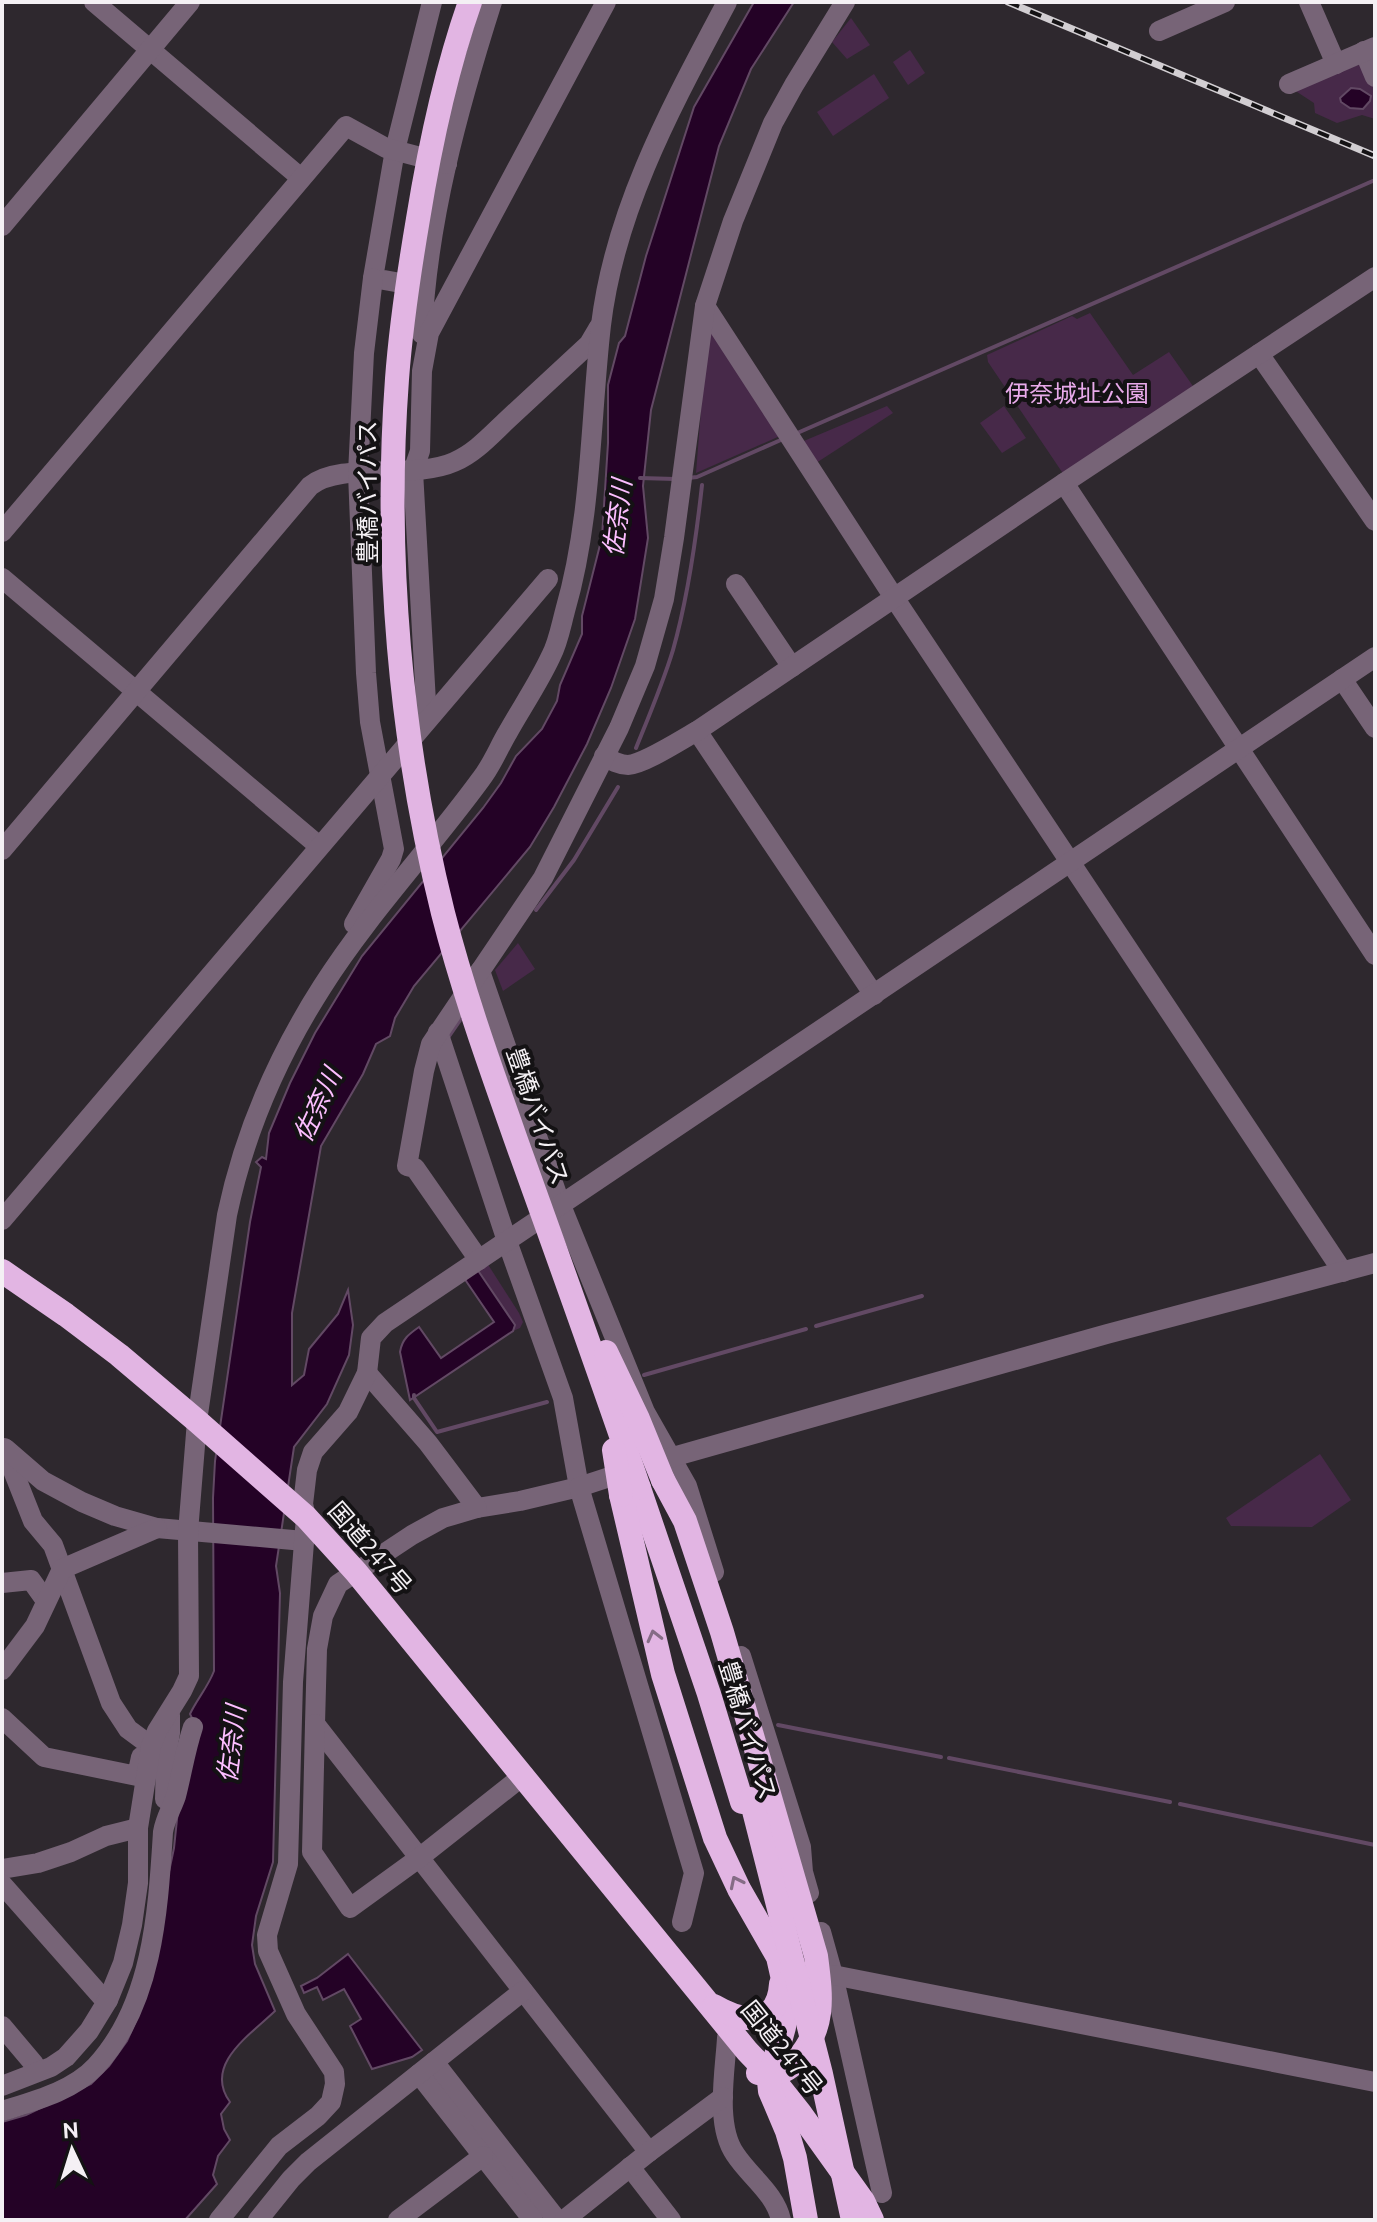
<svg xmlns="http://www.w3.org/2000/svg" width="1377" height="2222" font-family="Ubuntu,'Noto Sans JP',sans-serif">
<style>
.green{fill:#472949}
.water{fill:#240226;stroke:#624964;stroke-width:2}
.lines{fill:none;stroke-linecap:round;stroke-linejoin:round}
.stream{stroke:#624964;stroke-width:4}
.minor{stroke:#776477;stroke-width:20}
.highway{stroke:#e2b5e3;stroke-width:24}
.rail-casing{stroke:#d2ced2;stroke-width:7}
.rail{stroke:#141214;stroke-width:4;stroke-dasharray:12;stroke-linecap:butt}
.highway-bridge{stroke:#e2b5e3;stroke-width:24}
.oneway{stroke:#856c86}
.labels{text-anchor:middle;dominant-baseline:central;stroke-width:8;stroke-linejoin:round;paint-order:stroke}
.park-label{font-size:24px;fill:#e8aaea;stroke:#141214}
.street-label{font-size:24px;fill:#f4f0f4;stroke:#141214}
.water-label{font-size:26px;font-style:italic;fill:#fcbeff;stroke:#141214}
</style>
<rect width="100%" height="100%" fill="#2e282e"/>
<!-- green -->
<g class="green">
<path d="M851,18L870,45L847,59L832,42Z"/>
<path d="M910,50L925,73L908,85L893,62Z"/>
<path d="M1364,63L1375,87V119L1362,115L1337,123L1315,113L1314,103L1291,88Z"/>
<path d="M874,74L889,98L833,136L817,112Z"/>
<path d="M1090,313L1133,375L1169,352L1195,389L1064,475L988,362L987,355L1072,316L1077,319Z"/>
<path d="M711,328L780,436L696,473L702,398Z"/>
<path d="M887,406L893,413L813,465L799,443Z"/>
<path d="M1004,406L1026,438L1002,453L980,423Z"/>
<path d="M518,943L535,969L503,991L495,970Z"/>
<path d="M487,1263L519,1313L523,1322L520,1328L513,1331L515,1325L478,1269Z"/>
<path d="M1320,1454L1351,1500L1312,1527L1231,1526L1226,1518Z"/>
</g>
<!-- water -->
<g class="water">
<path d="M754,2H794L751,69L719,146L651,410L643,486L648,538L635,619L611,688L587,744L554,807L530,847L414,986L395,1018L390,1036L376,1044L363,1074L321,1146L292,1313V1385L304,1375L309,1349L338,1314L348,1290L353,1325L349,1355L327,1404L294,1447L276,1566L280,1593L273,1862L256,1916L252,1945L255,1964L275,2011C250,2035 203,2065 230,2102L221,2114L224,2129L230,2140L218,2156L213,2175L217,2184L185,2220H2V2122L26,2115L91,2084L109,2066L127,2041L139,2014L174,1848L178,1810L197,1728L190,1714C197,1699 208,1687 214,1671L213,1498L215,1461L250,1222L261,1167L256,1162L262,1157L266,1159L269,1133L290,1083L315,1033L362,956L483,808L501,783L516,756L542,729L557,701L560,685L582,634V616L602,537L608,443V385L619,343L625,336L646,256L694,107Z"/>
<path d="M1351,88L1360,89L1371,96L1370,101L1363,109L1350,108L1341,102L1340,98Z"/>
<path d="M477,1269L515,1325L513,1331L410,1400L400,1352C402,1339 409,1334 419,1327L441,1358L494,1322L464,1278Z"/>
<path d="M348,1954L422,2050L412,2057L372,2069L350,2026L361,2019L344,1989L323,2000L317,1987L304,1993L301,1986L317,1978Z"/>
</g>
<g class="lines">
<!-- stream -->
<g class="stream">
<path d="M795,434L1375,180"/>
<path d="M640,478L675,479"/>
<path d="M688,478L697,477L783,439"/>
<path d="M636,748C649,716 663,683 673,650C688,597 696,540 702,485"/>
<path d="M536,910L574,860L618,787"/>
<path d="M449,1036L460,1020"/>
<path d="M816,1326L922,1296"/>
<path d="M644,1375L806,1329"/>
<path d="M414,1395V1398L437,1432L547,1402"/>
<path d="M778,1725L941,1757"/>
<path d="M949,1758L1170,1802"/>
<path d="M1180,1804L1375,1845"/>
</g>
<!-- minor -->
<g class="minor">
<path d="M94,2L301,178"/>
<path d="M1309,2L1336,64"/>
<path d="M1159,31L1225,2"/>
<path d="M1364,51L1375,77"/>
<path d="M1289,84L1375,47"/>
<path d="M2,226L190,2"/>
<path d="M423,287L373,278L395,150L432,2"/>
<path d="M705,306L895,599L1343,1272"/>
<path d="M422,334C427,221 458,109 492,2"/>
<path d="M1259,354L1375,521"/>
<path d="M1064,483L1375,955"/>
<path d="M2,532L346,126L386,148L447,164"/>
<path d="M2,578L319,846"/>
<path d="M736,584L792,667"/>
<path d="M1342,679L1375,728"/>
<path d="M427,720L413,471L420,451L422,371L429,333L606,2"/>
<path d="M697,731L874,995"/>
<path d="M604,756C612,761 619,765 628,765C644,764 681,740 697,731L1064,483L1375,277"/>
<path d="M2,850L310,486C340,461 414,480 454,462C475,453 491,435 507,420C534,395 562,369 589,344L599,327"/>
<path d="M354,924L391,859L394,849L370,722L366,673L358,473L364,353L373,278"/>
<path d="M480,971L560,1203L645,1412L687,1486L714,1572"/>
<path d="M438,1032L507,1241L563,1398L579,1487L520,1501L477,1508L443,1518L412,1535L338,1584L323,1616L317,1649L315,1724L649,2152"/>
<path d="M2,1220L548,579"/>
<path d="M479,1260L415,1168L407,1166L424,1071L431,1044L543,878L619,728L645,666L664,599L674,538L705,306L733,221L773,123L794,85L845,2"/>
<path d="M367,1373L428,1443L477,1508"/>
<path d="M4,1448L33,1521L53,1545L111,1703L128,1729L151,1746"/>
<path d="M6,1449L43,1481L82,1502L115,1516L157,1528L304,1541"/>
<path d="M662,1460L1107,1334L1375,1263"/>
<path d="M631,1470L579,1487L694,1873L682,1922"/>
<path d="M2,1583L31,1580L46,1601"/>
<path d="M741,1656L801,1847L803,1872L809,1893"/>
<path d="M2,1670L35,1626L62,1569L157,1528"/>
<path d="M2,1718L44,1757L137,1776L141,1757"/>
<path d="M315,1724L312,1852L350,1908L419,1858L524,1775"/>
<path d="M165,1799L166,1756L170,1733V1715"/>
<path d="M2,1869L38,1863L71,1852L106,1836L138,1828"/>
<path d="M2,1884L101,1996L108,2000"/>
<path d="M821,1932L833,1975L882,2193"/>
<path d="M833,1975L1375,2082"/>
<path d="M2,2026L34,2064"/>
<path d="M727,2038C725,2072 715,2125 735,2154C750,2177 775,2193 781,2220"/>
<path d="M434,2062L557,2220"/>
<path d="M419,2074L533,2220"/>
<path d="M2,2086L51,2067L66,2057L89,2031L108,2000L123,1963L132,1925L138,1883V1828L151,1746L157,1731L182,1691L189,1676L188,1532L197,1421L227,1215C244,1134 278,1056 322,987C369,913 430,849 481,779C492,765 499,747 508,732C522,707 539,682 551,656C558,643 561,626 565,611C592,518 590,421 601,325C615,208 673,104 727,2"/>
<path d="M2,2111C34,2101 73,2091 96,2066C153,2004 158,1911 163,1832C165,1819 172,1808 176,1796C182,1773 185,1751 193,1727"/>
<path d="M630,2167L671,2220"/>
<path d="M219,2220L279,2146L318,2116L331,2102L335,2084L334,2072L296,2014L268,1951L267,1935L288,1864L293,1682L306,1517L303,1504L307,1470L313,1452L348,1412L367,1373L371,1338L385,1323C715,1101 1045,879 1375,657"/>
<path d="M258,2220L291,2179L308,2162L523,1991"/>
<path d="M398,2220L483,2156"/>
<path d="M564,2220L649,2152L723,2097"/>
</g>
<!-- highway -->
<g class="highway">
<path d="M2,1271L66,1315L119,1355L197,1421L306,1517L356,1572L747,2051L769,2074L800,2113L863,2201L872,2220"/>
<path d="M663,1480L685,1521L722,1632L816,1956C821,1996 826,2027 797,2060C786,2073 774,2076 758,2073"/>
<path d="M639,1488L709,1694L742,1802"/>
<path d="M621,1495L663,1674L715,1838L739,1889L778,1957L785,1988L786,2011L784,2027L769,2081L770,2091L787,2131L795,2158L806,2220"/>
<path d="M714,2006C743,2023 778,2028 781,1984"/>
</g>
<!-- rail casing -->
<g class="rail-casing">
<path id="rail" d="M1008,2L1375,156"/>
</g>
<!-- rail -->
<use href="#rail" class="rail"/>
<!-- highway-bridge -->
<g class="highway-bridge">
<path d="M470,2C445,73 430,145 418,219C409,272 401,325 397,379C384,555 400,741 443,913C464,995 493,1075 521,1154C561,1265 601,1376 639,1488"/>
<path d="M606,1352L638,1419L663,1480"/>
<path d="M614,1450L621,1495"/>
<path d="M751,1799L821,2074L853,2220"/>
</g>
</g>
<!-- one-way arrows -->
<defs><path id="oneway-chevron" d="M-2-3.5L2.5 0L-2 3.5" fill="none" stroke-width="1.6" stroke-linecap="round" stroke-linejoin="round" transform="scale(2)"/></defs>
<g class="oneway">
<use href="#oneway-chevron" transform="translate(654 1636) rotate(-104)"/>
<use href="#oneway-chevron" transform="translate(736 1882) rotate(-116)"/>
</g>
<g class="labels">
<!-- park labels -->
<g class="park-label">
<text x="1077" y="393">伊奈城址公園</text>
</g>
<!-- street labels -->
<g class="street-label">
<text transform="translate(367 492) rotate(-90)">豊橋バイパス</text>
<text transform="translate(538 1116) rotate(71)">豊橋バイパス</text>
<text transform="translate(370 1548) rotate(49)">国道247号</text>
<text transform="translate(748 1730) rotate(73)">豊橋バイパス</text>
<text transform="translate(782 2048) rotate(51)">国道247号</text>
</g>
<!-- water labels -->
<g class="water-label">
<text transform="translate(617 518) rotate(-83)">佐奈川</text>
<text transform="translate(317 1105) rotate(-65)">佐奈川</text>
<text transform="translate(231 1744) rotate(-83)">佐奈川</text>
</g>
</g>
<!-- border -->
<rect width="1377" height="2222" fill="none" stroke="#f4f0f4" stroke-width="8"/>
<!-- north arrow -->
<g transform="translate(72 2150) rotate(356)" stroke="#141214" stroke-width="6" paint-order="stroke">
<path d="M0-6L14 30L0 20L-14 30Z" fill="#f4f0f4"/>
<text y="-12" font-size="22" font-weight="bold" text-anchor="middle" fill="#f4f0f4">N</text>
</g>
</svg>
